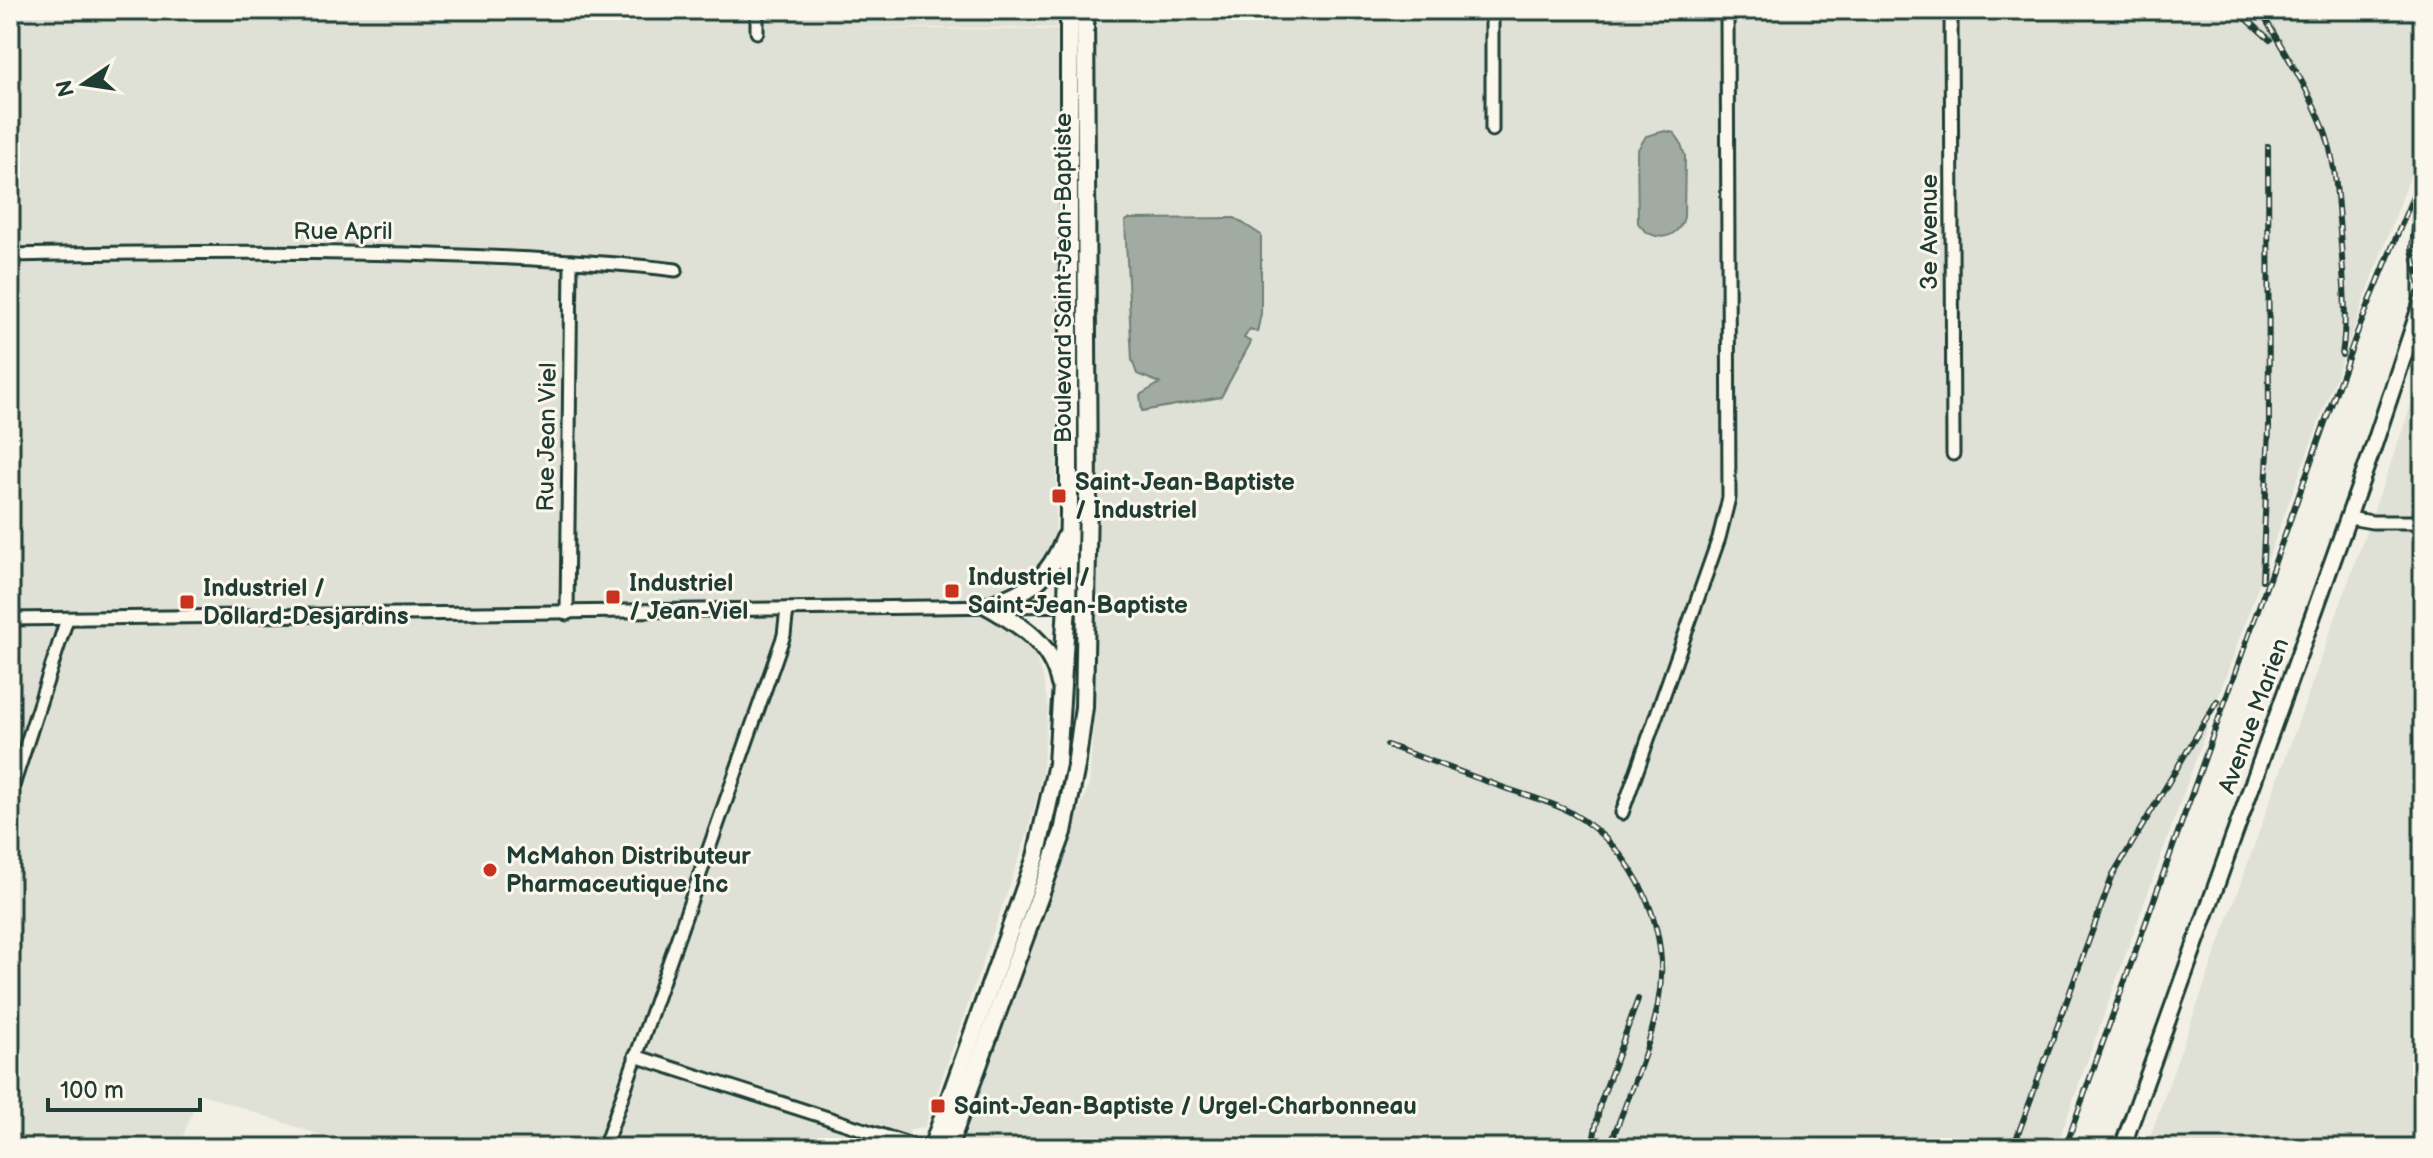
<svg xmlns="http://www.w3.org/2000/svg" width="2433" height="1158" font-family="'Balsamiq Sans',sans-serif">
<style>
.built{fill:#e0e1d6}
.water{fill:#a2aba1;stroke:#6e7f75;stroke-width:2}
.lines{fill:none;stroke-linecap:round;stroke-linejoin:round}
.minor-casing{stroke:#1f3d34;stroke-width:17}
.tertiary-casing{stroke:#1f3d34;stroke-width:20}
.secondary-casing{stroke:#1f3d34;stroke-width:22}
.minor{stroke:#fbf7ec;stroke-width:11}
.tertiary{stroke:#fbf7ec;stroke-width:14}
.secondary{stroke:#fbf7ec;stroke-width:16}
.rail-casing{stroke:#1f3d34;stroke-width:6}
.rail{stroke:#fbf7ec;stroke-width:3;stroke-dasharray:9;stroke-linecap:butt}
.poi-dot{fill:#c8321e;stroke:#fbf7ec;stroke-width:3}
.labels{text-anchor:middle;dominant-baseline:central;stroke-width:6;stroke-linejoin:round;paint-order:stroke}
.street-label{font-size:24px;fill:#1f3d34;stroke:#fbf7ec}
.poi-label{font-size:24px;font-weight:bold;fill:#1f3d34;stroke:#fbf7ec;text-anchor:start}
</style>
<rect width="100%" height="100%" fill="#f2f0e5"/>
<filter id="ink" filterUnits="userSpaceOnUse"><feTurbulence type="fractalNoise" baseFrequency=".0125" numOctaves="2"/><feDisplacementMap in="SourceGraphic" scale="16" xChannelSelector="R" yChannelSelector="G"/><feConvolveMatrix kernelMatrix="1 2 1 2 8 2 1 2 1" color-interpolation-filters="sRGB"/></filter>
<g filter="url(#ink)">
<!-- built -->
<g class="built">
<path d="M10,10H1057V28H837L1057,30L1059,386L1055,532L1044,557L1031,571L1003,586L999,626L1021,639L1035,656L1043,677L1048,707L1042,776L1027,836L925,1127L910,1130L904,1148H357L199,1093L179,1148H10Z"/>
<path d="M1087,10H2423V142L2272,548L2056,1148H959L1089,785L1093,730L1092,126Z"/>
<path d="M2423,368V1148H2146L2400,437Z"/>
</g>
<!-- water -->
<g class="water">
<path d="M1665,131L1674,133L1680,141L1685,156L1684,217C1678,241 1652,243 1638,223L1637,151L1646,136Z"/>
<path d="M1235,218L1261,235V314L1257,332L1250,329L1244,338L1251,342L1221,397L1142,411L1140,395L1160,383L1137,374L1132,360L1125,221L1129,219Z"/>
</g>
<g class="lines">
<!-- minor casing -->
<g class="minor-casing">
<g id="minor">
<path d="M757,10V32"/>
<path d="M1951,10L1953,454"/>
<path d="M1492,130V10"/>
<path d="M10,255C170,252 329,250 489,257C551,260 613,262 676,270"/>
<path d="M2349,518L2372,522H2423"/>
<path d="M567,614L571,261"/>
<path d="M10,619L1087,605"/>
<path d="M10,795L67,619"/>
<path d="M1622,813L1719,538L1729,498L1727,10"/>
<path d="M635,1056L921,1148"/>
<path d="M604,1148L784,635L787,609"/>
</g>
</g>
<!-- tertiary casing -->
<g class="tertiary-casing">
<path id="tertiary" d="M2122,1148L2372,451L2423,298"/>
</g>
<!-- secondary casing -->
<g class="secondary-casing">
<g id="secondary">
<path d="M988,606C1030,589 1047,582 1065,538"/>
<path d="M988,606C1021,625 1052,644 1060,684"/>
<path d="M932,1148L1036,857L1057,764L1067,605L1069,512V10"/>
<path d="M948,1148L1063,832L1076,766L1084,707L1088,501L1085,10"/>
</g>
</g>
<!-- minor -->
<use href="#minor" class="minor"/>
<!-- tertiary -->
<use href="#tertiary" class="tertiary"/>
<!-- secondary -->
<use href="#secondary" class="secondary"/>
<!-- rail casing -->
<g class="rail-casing">
<g id="rail">
<path d="M2231,10L2248,20L2270,40"/>
<path d="M2260,10C2282,48 2308,87 2324,129C2336,161 2337,198 2340,232C2343,273 2348,314 2342,355"/>
<path d="M2416,204L2412,249L2423,299"/>
<path d="M2262,580L2269,428L2268,146"/>
<path d="M1387,745C1425,759 1463,773 1502,787C1524,795 1549,801 1570,812C1637,850 1672,929 1658,1004C1649,1053 1626,1101 1609,1148"/>
<path d="M1592,1148L1600,1104L1638,999"/>
<path d="M2013,1148L2112,877L2217,701"/>
<path d="M2065,1148L2357,333L2423,172"/>
</g>
</g>
<!-- rail -->
<use href="#rail" class="rail"/>
</g>
</g>
<!-- markers -->
<g class="poi-dot">
<rect x="1051" y="488" width="16" height="16" rx="4"/>
<rect x="944" y="583" width="16" height="16" rx="4"/>
<rect x="605" y="589" width="16" height="16" rx="4"/>
<rect x="179" y="594" width="16" height="16" rx="4"/>
<circle cx="490" cy="870" r="8"/>
<rect x="930" y="1098" width="16" height="16" rx="4"/>
</g>
<g class="labels">
<!-- street labels -->
<g class="street-label">
<text x="343" y="231">Rue April</text>
<text transform="translate(1929 232) rotate(-90)">3e Avenue</text>
<text transform="translate(1063 278) rotate(-90)">Boulevard Saint-Jean-Baptiste</text>
<text transform="translate(547 437) rotate(-89)">Rue Jean Viel</text>
<text transform="translate(2254 716) rotate(-70)">Avenue Marien</text>
</g>
<!-- poi labels -->
<g class="poi-label">
<text x="1075" y="482">Saint-Jean-Baptiste<tspan x="1075" dy="28">/ Industriel</tspan></text>
<text x="968" y="577">Industriel /<tspan x="968" dy="28">Saint-Jean-Baptiste</tspan></text>
<text x="629" y="583">Industriel<tspan x="629" dy="28">/ Jean-Viel</tspan></text>
<text x="203" y="588">Industriel /<tspan x="203" dy="28">Dollard-Desjardins</tspan></text>
<text x="506" y="856">McMahon Distributeur<tspan x="506" dy="28">Pharmaceutique Inc</tspan></text>
<text x="954" y="1106">Saint-Jean-Baptiste / Urgel-Charbonneau</text>
</g>
</g>
<!-- margin -->
<rect width="2433" height="1158" fill="none" stroke="#fbf7ec" stroke-width="40"/>
<rect x="20" y="20" width="2393" height="1118" fill="none" stroke="#1f3d34" stroke-width="3" filter="url(#ink)"/>
<!-- north arrow -->
<g transform="translate(84 84) rotate(257)" stroke="#fbf7ec" stroke-width="6" paint-order="stroke">
<path d="M0-6L14 30L0 20L-14 30Z" fill="#1f3d34"/>
<text y="-12" font-size="22" font-weight="bold" text-anchor="middle" fill="#1f3d34">N</text>
</g>
<!-- scale -->
<path d="M48 1098v12h152v-12" fill="none" stroke="#1f3d34" stroke-width="4"/>
<text x="60" y="1098" font-size="24" fill="#1f3d34" stroke="#fbf7ec" stroke-width="6" paint-order="stroke">100 m</text>
</svg>
